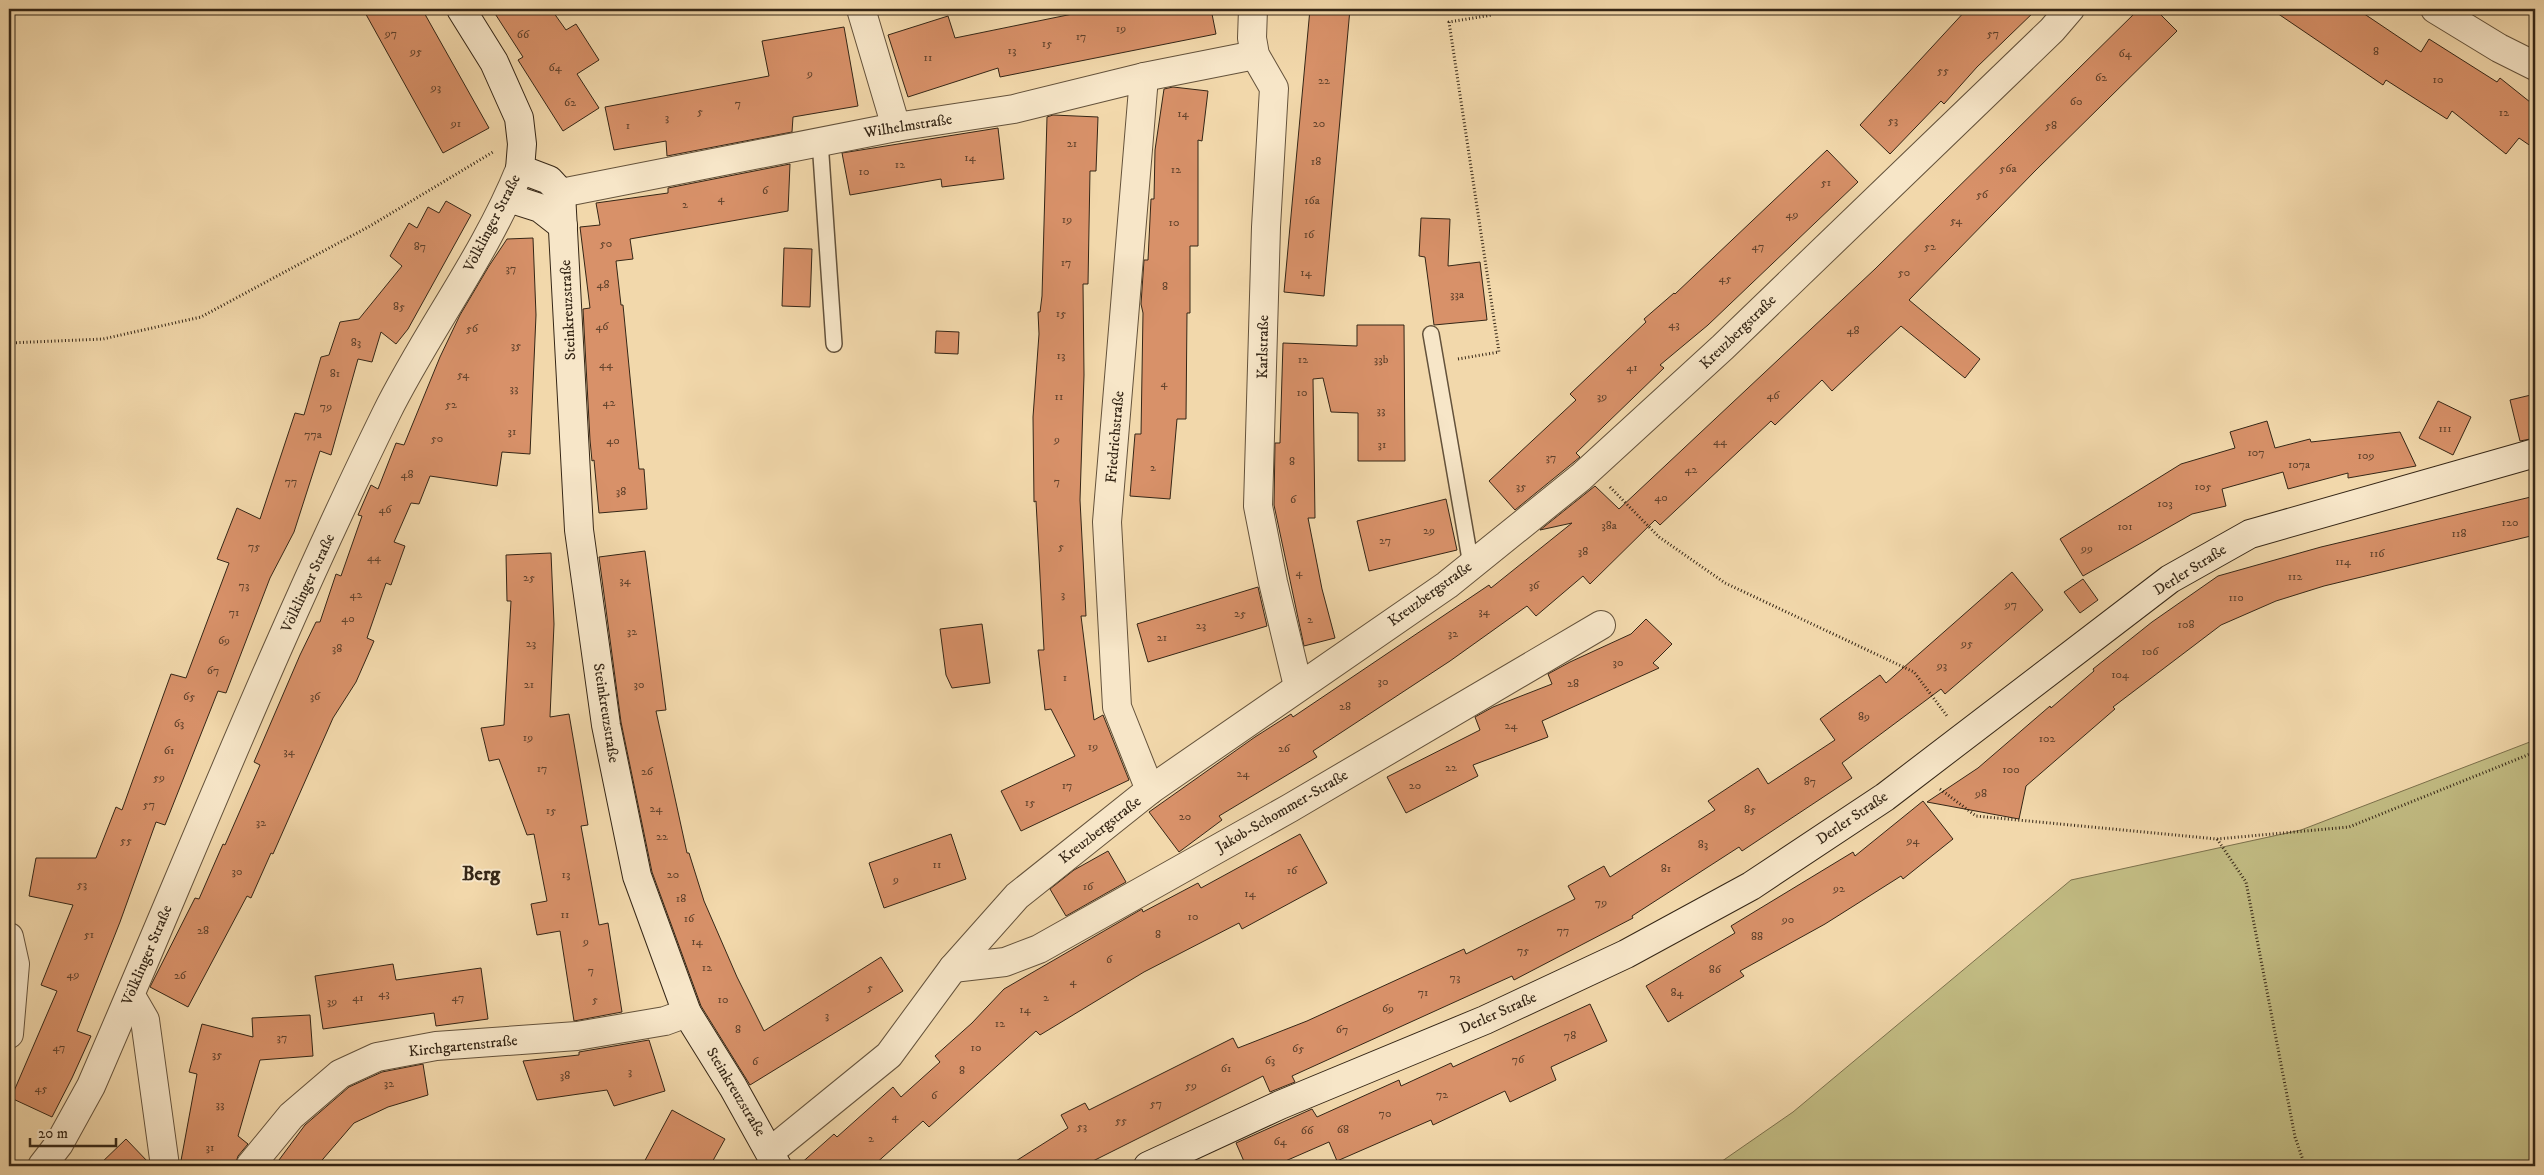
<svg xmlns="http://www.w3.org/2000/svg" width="2544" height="1175" font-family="'IM FELL DW Pica',serif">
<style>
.green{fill:#c2bc83;stroke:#7c714c}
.building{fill:#d89169;stroke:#352616}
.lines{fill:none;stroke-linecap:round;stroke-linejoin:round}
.lane-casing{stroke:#64523b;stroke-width:18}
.street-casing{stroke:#64523b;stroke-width:30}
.secondary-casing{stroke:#352616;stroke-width:30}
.path{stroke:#352616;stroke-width:3;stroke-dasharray:1 2.5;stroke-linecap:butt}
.lane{stroke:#f7e6c8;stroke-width:15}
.street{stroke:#f7e6c8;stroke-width:28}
.secondary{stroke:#f7e6c8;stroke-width:28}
.labels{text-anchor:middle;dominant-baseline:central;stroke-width:4;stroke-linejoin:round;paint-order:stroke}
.number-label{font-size:12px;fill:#5e412b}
.street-label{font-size:15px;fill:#352616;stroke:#f7e6c8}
.district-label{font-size:20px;font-weight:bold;fill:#352616;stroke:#f7e6c8}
</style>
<rect width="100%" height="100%" fill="#f2d8ab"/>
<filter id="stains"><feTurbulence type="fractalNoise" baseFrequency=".004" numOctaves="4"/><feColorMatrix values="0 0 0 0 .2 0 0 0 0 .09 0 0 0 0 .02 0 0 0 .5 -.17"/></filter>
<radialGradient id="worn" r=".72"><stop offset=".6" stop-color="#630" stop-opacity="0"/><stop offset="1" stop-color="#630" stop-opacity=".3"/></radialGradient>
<!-- green -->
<path class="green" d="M2535,740V1166H1715L1793,1112L2071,880L2301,830Z"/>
<!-- building -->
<g class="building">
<path d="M363,9H422L489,128L443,153Z"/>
<path d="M492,9H551L566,30L576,24L599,60L577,74L599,108L563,131L518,60L523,57Z"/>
<path d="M1097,9H1211L1216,34L1000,77L998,68L908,97L888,35L948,16L955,38Z"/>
<path d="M1310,9H1350L1324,296L1284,292Z"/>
<path d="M1967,9H2037L1977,67L1944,104L1941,101L1890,154L1860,125Z"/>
<path d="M2139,9H2155L2177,31L2035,171L1909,300L1980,359L1965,378L1901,326L1832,391L1822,380L1775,425L1771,421L1660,525L1655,520L1590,584L1583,576L1536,616L1527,606L1450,661L1313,751L1317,757L1219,816L1222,820L1179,852L1149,812L1255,737L1291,714L1293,717L1489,585L1491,588L1572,523L1540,530L1595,486L1619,509L1875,269Z"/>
<path d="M2271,9H2357L2421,52L2429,39L2497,82L2500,78L2535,106V149L2519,138L2506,154L2452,111L2447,119L2386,80L2383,85Z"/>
<path d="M844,27L858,106L793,117L792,132L667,156L666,141L614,150L605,107L769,76L762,41Z"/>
<path d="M1173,87L1208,91L1202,141L1198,140V246H1190V313H1187L1186,419H1177L1170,499L1130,496L1135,434H1141L1143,313L1141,304L1144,260H1148L1151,199H1154L1155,150L1164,89Z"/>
<path d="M1053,115L1098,117L1096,171H1090L1088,284H1083L1084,375L1080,500L1086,616H1081L1094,720L1103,715L1129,780L1021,831L1001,791L1075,756L1051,709L1045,710L1038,650H1044L1036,501L1034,502L1033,417L1039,334L1038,312H1040L1042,296L1047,117Z"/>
<path d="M998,128L1004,179L942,187L941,179L850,195L842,153Z"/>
<path d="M1827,150L1858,182L1708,325L1660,365L1664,368L1576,453L1580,457L1515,510L1489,481L1576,400L1570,394L1646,322L1644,319L1674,293L1675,294Z"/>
<path d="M790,164L788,211L630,239L633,259L616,261L621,305H623L639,469H644L647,509L599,513L594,460L592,461L590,440L583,309L590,308L580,227L600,225L596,203L668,193V188Z"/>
<path d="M446,201L471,215L408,329L396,344L381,332L372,362L358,359L331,455L320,451L294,532L270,578L226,693L218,691L165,825L156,822L120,922L77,1031L91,1036L72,1078L52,1117L11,1098L57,991L41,985L73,905L29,896L36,858H96L116,807L122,810L171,674L186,678L229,563L217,559L237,508L260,519L295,413L304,415L321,357L329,355L340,322L359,319L402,266L390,256L409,223L417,228L428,207L439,213Z"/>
<path d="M1421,218L1450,219L1448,266L1480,262L1487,320L1434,325L1425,257L1419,256Z"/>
<path d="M533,238L536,315L530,454L502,452L497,486L430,476L419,504L411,503L394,542L405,546L391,585L386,583L367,638L374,641L356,682L333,718L273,854L271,853L251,898L247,896L188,1007L150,987L195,898L199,899L223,844L225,845L260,765L254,762L300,655L316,622H320L336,574L341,576L362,516L358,515L371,485L378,489L396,443L404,445L440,357L460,315L489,266L507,239Z"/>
<path d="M784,248L812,249L810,307L782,306Z"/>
<path d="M1357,325H1404L1405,461H1358V413L1331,412L1323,378L1313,379L1315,518H1308L1322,589L1335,638L1304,646L1274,505L1275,443H1280L1283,343L1357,346Z"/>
<path d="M936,331L959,332L958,354L935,353Z"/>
<path d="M2535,394V438L2520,441L2510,400Z"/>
<path d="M2438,401L2471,417L2453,455L2419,438Z"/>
<path d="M2267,421L2275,448L2310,439L2311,442L2400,432L2416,466L2348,478V473L2288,489L2283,472L2222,489L2226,506L2192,514L2083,576L2060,539L2181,464L2235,448L2230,432Z"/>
<path d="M2535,496V535L2324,586L2276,601L2221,625L2113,707L2115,709L2026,786L2019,819L1927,802L1978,768L2050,706L2051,708L2094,671L2093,669L2152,622L2218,576L2321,547Z"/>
<path d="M1446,499L1457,550L1369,571L1357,521Z"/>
<path d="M645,551L666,710L656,711L687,853H689L704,901L737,977L764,1031L881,957L903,991L750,1085L701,1006L652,872L621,722L599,557Z"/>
<path d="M551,553L554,624L550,717L569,714L588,825L581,826L599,925L608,923L622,1012L574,1021L560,931L537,935L531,904L547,901L534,834L527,835L499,759L489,761L481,728L504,725L511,601H507L506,555Z"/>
<path d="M2012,572L2043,610L1945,694L1941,689L1842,763L1852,778L1742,851L1739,847L1632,916L1633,918L1514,980L1512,976L1292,1076L1295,1082L1270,1092L1263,1076L1083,1166H1008L1068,1128L1061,1115L1085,1103L1089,1110L1233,1038L1238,1048L1307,1021L1464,949L1466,954L1575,899L1568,886L1604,866L1610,877L1715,810L1708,801L1758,768L1768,784L1835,740L1820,719L1880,675L1886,683Z"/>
<path d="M2083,579L2098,600L2080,613L2064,592Z"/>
<path d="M1258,587L1267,626L1148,662L1137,624Z"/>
<path d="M1646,619L1672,644L1653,663L1659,668L1542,721L1548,737L1473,765L1478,776L1406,813L1387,777L1480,730L1475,717L1493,707L1552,684L1548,674L1570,662L1631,634Z"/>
<path d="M982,624L990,683L952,688L946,675L940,629Z"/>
<path d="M1923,801L1953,839L1903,879L1901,876L1825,924L1740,971L1744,976L1668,1022L1646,986L1735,933L1731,926L1853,852L1855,856Z"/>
<path d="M951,834L966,879L884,908L869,863Z"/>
<path d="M1300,834L1327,883L1242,929L1239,923L1144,972L1040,1035L1036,1031L929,1127L923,1121L873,1166H798L834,1134L837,1137L893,1087L901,1097L940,1062L935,1056L972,1023L1004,989L1142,909L1143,912L1198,883L1201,888Z"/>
<path d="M1108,851L1126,882L1066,916L1050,889L1074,870Z"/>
<path d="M393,964L396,980L481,968L488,1019L436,1026L434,1013L323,1029L315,976Z"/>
<path d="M1590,1004L1607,1041L1551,1067L1556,1080L1510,1102L1505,1091L1433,1125L1431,1120L1337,1161L1329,1142L1274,1166H1246L1236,1143L1312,1109L1317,1117L1399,1080L1401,1086L1451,1063L1453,1067Z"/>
<path d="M310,1015L313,1056L260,1060L238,1136L248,1144L238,1156L235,1166H180L197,1074L189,1072L202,1024L253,1037L252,1018Z"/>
<path d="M649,1040L665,1091L614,1106L607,1090L537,1100L523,1061L579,1055V1052Z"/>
<path d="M423,1064L428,1095L388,1107L354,1123L317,1166H270L273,1162L276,1164L305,1125L349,1087L382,1072Z"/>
<path d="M672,1110L725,1139L710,1166H642Z"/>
<path d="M126,1139L149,1163V1166H98Z"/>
</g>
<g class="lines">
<!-- lane casing -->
<g class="lane-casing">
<g id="lane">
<path d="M820,141L834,344"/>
<path d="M1431,334L1471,565"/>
</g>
</g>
<!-- street casing -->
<g class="street-casing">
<g id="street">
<path d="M861,9L896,127"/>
<path d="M1253,9L1252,38L1255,55L1274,88L1266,227L1258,506L1273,582L1298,686"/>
<path d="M2435,9L2499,48L2535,66"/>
<path d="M1144,77L1107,522L1117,707L1150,790"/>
<path d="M561,193L896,127L1014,109L1144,77L1255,55"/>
<path d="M9,937L15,964L9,1034"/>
<path d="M953,968L1005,962L1039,949L1290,808L1601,625"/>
<path d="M129,999L134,1001L145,1020L165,1166"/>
<path d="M771,1151L889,1055L953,968L1017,896L1150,790L1447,585L1581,477L1723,347L2052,30L2070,9"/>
<path d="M42,1166L59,1144L91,1086C188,862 278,634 386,414C427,331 485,256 520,169"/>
<path d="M250,1166L291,1116L340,1074L377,1057L436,1046L577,1036L665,1021L687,1013"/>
</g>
</g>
<!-- secondary casing -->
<g class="secondary-casing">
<g id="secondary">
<path d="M461,9L494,62L519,118L522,144L520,169L549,180L561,193L579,530L606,725L637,876L687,1013L733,1087L777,1166"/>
<path d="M509,198L540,208L563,226"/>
<path d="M1148,1166L1280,1105L1485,1020L1626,954L1751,886L1885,797L2170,579L2250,534L2535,453"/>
</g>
</g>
<!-- path -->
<g class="path">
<path d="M9,343L103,339L201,317L370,226L493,152"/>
<path d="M1458,359L1499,352L1449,22L1492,15L1491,9"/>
<path d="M1610,487L1659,537L1725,583L1914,672L1947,716"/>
<path d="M1940,789L1976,816L2217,839L2349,827L2535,752"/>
<path d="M2217,839L2246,882L2295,1137L2305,1166"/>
</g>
<!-- lane -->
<use href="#lane" class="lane"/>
<!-- street -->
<use href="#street" class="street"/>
<!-- secondary -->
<use href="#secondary" class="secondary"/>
</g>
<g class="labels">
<!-- number labels -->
<g class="number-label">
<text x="1121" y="28">19</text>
<text x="391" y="33">97</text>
<text x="1993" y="33">57</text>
<text x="523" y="34">66</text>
<text x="1081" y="36">17</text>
<text x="1047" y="43">15</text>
<text x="1012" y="50">13</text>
<text x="416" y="51">95</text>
<text x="2376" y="51">8</text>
<text x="2125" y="53">64</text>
<text x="928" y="57">11</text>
<text x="555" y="67">64</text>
<text x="1943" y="70">55</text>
<text x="810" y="73">9</text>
<text x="2101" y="77">62</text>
<text x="2438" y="79">10</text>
<text x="1324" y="80">22</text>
<text x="436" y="87">93</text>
<text x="2076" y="101">60</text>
<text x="570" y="102">62</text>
<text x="738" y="103">7</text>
<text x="700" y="111">5</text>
<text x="2504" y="112">12</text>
<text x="1183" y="113">14</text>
<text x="667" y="117">3</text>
<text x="1893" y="120">53</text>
<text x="456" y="123">91</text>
<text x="1319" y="123">20</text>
<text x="628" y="125">1</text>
<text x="2051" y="125">58</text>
<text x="1072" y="143">21</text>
<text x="970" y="157">14</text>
<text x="1316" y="161">18</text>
<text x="900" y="164">12</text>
<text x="2008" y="168">56a</text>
<text x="1176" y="169">12</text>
<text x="864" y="171">10</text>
<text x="1826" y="182">51</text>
<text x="765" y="190">6</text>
<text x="1982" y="194">56</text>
<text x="721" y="198">4</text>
<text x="1312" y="200">16a</text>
<text x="685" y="204">2</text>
<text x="1792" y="214">49</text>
<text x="1067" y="219">19</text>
<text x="1956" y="220">54</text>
<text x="1174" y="222">10</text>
<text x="1309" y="234">16</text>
<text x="606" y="243">50</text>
<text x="420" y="246">87</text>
<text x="1758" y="246">47</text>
<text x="1930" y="246">52</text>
<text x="1066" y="262">17</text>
<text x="511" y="268">37</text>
<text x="1306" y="272">14</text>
<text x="1904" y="272">50</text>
<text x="1725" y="278">45</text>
<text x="603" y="284">48</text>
<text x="1165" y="286">8</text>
<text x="1457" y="294">33a</text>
<text x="399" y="306">85</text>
<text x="1061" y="313">15</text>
<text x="1674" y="324">43</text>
<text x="602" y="326">46</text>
<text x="472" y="328">56</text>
<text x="1853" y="330">48</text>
<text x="356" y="342">83</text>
<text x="516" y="345">35</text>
<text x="1061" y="355">13</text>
<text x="1303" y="359">12</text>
<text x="1381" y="359">33b</text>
<text x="606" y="364">44</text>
<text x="1632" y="367">41</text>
<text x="335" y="373">81</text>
<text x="463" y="374">54</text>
<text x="1164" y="383">4</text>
<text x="514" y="388">33</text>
<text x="1302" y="392">10</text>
<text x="1773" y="395">46</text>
<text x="1059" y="396">11</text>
<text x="1602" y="396">39</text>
<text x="609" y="402">42</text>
<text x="451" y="404">52</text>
<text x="326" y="406">79</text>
<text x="1381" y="410">33</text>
<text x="2445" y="428">111</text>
<text x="512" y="431">31</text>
<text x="313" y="434">77a</text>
<text x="437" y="438">50</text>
<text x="1057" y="439">9</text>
<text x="613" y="440">40</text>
<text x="1720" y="441">44</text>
<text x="1382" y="444">31</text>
<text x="2256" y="452">107</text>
<text x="2366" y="455">109</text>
<text x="1551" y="457">37</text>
<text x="1292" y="461">8</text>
<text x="2299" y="464">107a</text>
<text x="1153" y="467">2</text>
<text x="1691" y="469">42</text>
<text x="407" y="474">48</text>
<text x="291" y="481">77</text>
<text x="1057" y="481">7</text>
<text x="1521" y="486">35</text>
<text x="2203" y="486">105</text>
<text x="621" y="491">38</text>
<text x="1661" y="497">40</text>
<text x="1293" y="499">6</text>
<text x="2165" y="503">103</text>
<text x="385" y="509">46</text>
<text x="2510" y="522">120</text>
<text x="1609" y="525">38a</text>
<text x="2125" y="526">101</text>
<text x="1429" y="530">29</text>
<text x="2459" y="533">118</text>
<text x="1385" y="540">27</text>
<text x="254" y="546">75</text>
<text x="1061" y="546">5</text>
<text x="2087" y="548">99</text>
<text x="1583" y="551">38</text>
<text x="2377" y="553">116</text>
<text x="374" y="557">44</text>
<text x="2343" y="561">114</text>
<text x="1299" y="572">4</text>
<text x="2295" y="576">112</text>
<text x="529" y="577">25</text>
<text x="625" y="580">34</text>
<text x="244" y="585">73</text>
<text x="1534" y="585">36</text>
<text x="356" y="594">42</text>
<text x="1063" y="594">3</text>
<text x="2236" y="597">110</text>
<text x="2011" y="604">97</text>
<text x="1484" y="611">34</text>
<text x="234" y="612">71</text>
<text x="1240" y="613">25</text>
<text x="348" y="618">40</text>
<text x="1310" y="619">2</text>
<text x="2186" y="624">108</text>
<text x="1201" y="625">23</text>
<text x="632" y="631">32</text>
<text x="1453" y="633">32</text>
<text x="1162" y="637">21</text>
<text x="224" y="640">69</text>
<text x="531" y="643">23</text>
<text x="1967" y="643">95</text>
<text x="337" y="648">38</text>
<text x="2150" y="651">106</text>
<text x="1618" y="662">30</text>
<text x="1942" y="665">93</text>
<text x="213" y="670">67</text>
<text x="2120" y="674">104</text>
<text x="1065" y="677">1</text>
<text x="1383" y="681">30</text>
<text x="1573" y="683">28</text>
<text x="529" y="684">21</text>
<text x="639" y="684">30</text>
<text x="189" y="696">65</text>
<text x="315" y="696">36</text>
<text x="1345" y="706">28</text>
<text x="1864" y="716">89</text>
<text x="179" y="723">63</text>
<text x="1511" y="725">24</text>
<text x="528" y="737">19</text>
<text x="2047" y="738">102</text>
<text x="1093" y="746">19</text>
<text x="1284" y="748">26</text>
<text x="169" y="750">61</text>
<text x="289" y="751">34</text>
<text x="1451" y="767">22</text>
<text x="542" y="768">17</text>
<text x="2011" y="769">100</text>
<text x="647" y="771">26</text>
<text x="1243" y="773">24</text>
<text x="159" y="777">59</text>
<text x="1810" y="781">87</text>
<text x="1067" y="785">17</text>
<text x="1415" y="785">20</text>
<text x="1981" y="793">98</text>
<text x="1030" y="802">15</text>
<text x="149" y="804">57</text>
<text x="656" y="808">24</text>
<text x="1750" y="809">85</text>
<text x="551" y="810">15</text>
<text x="1185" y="816">20</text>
<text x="261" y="822">32</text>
<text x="662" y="836">22</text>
<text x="126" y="840">55</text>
<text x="1913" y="840">94</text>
<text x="1703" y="844">83</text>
<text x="937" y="864">11</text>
<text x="1666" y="868">81</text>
<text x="1292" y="870">16</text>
<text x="237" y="871">30</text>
<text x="566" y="874">13</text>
<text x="673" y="874">20</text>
<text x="896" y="879">9</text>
<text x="82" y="884">53</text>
<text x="1088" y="886">16</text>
<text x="1839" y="888">92</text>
<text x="1250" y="893">14</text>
<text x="681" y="898">18</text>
<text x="1601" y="902">79</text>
<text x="565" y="914">11</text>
<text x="1193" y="916">10</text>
<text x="689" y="918">16</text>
<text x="1788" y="919">90</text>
<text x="203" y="930">28</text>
<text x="1563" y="930">77</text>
<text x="89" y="934">51</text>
<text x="1158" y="934">8</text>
<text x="1757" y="936">88</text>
<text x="586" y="941">9</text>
<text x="697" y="941">14</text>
<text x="1523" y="950">75</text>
<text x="1109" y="959">6</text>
<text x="707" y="967">12</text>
<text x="1715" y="969">86</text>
<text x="591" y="970">7</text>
<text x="73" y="974">49</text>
<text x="180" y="975">26</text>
<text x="1455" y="977">73</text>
<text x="1073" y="981">4</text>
<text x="870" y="987">5</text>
<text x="1423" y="992">71</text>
<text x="1677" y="992">84</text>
<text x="384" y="993">43</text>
<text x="358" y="997">41</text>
<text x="458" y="997">47</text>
<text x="1046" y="997">2</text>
<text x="595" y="999">5</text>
<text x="723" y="999">10</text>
<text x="332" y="1001">39</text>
<text x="1388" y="1008">69</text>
<text x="1025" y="1009">14</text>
<text x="827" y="1015">3</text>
<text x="1000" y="1023">12</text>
<text x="738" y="1029">8</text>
<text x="1342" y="1029">67</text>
<text x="1570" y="1035">78</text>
<text x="282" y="1037">37</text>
<text x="59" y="1047">47</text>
<text x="976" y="1047">10</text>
<text x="1298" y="1048">65</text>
<text x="217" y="1054">35</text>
<text x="1518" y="1059">76</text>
<text x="1270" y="1060">63</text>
<text x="755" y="1061">6</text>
<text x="1226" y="1068">61</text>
<text x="962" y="1070">8</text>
<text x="630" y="1071">3</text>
<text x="565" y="1075">38</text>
<text x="389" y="1083">32</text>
<text x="1191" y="1085">59</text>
<text x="41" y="1088">45</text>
<text x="1442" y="1094">72</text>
<text x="934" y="1095">6</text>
<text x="1156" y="1103">57</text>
<text x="220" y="1104">33</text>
<text x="1385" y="1113">70</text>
<text x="895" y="1116">4</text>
<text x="1121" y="1120">55</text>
<text x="1082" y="1126">53</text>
<text x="1343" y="1129">68</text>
<text x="1307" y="1130">66</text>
<text x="871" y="1138">2</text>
<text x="1280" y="1141">64</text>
<text x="210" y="1147">31</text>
</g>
<!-- street labels -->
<g class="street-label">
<text transform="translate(908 126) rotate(-9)">Wilhelmstraße</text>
<text transform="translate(492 223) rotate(-63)">Völklinger Straße</text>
<text transform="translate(568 310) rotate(-93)">Steinkreuzstraße</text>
<text transform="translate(1738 332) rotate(-44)">Kreuzbergstraße</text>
<text transform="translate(1263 347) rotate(-89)">Karlstraße</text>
<text transform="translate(1115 437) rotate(-85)">Friedrichstraße</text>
<text transform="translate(2190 570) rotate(-32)">Derler Straße</text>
<text transform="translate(308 583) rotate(-65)">Völklinger Straße</text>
<text transform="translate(1430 594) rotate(-36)">Kreuzbergstraße</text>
<text transform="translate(606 713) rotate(81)">Steinkreuzstraße</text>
<text transform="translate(1282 811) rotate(-30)">Jakob-Schommer-Straße</text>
<text transform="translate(1852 818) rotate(-34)">Derler Straße</text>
<text transform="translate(1100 830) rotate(-38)">Kreuzbergstraße</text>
<text transform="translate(147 955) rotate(-67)">Völklinger Straße</text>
<text transform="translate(1498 1013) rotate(-24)">Derler Straße</text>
<text transform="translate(463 1046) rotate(-6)">Kirchgartenstraße</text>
<text transform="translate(736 1092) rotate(59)">Steinkreuzstraße</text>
</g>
<!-- district labels -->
<g class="district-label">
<text x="481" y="874">Berg</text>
</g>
</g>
<!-- margin -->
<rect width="2544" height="1175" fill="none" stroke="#f2d8ab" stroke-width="30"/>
<rect x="10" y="10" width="2524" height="1155" fill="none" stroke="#352616" stroke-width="2.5"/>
<rect x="15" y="15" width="2514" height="1145" fill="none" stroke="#352616"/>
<!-- scale -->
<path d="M30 1138v8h86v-8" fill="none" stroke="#352616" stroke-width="2.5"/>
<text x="38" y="1138" font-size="15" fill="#352616" stroke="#f7e6c8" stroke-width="4" paint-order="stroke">20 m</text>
<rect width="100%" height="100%" filter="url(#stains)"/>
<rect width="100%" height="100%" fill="url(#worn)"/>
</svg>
